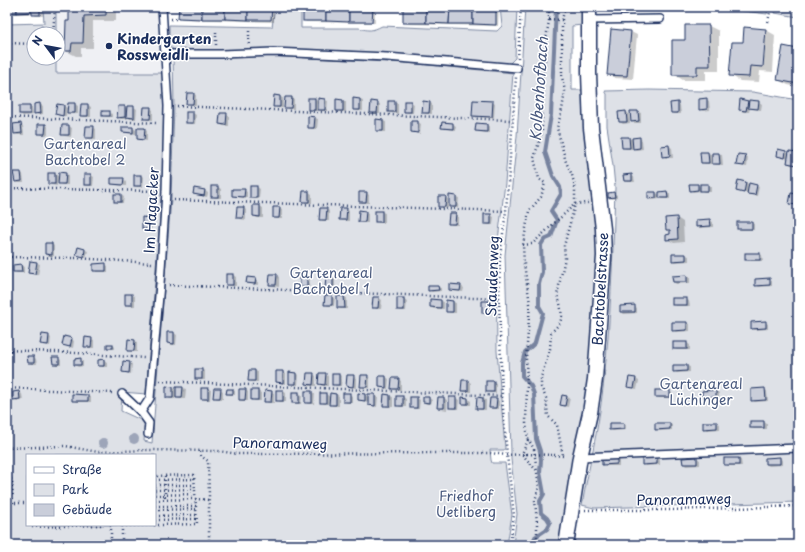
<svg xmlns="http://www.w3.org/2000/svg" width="805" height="552" font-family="'Playpen Sans',sans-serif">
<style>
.built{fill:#eff0f4}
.green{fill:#dee1e7;stroke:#7c88a2;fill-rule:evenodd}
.shadow{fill:#0003}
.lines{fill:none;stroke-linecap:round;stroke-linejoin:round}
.stream{stroke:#77839f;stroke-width:4}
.building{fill:#caceda;stroke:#1b2f5e}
.lane-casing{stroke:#1b2f5e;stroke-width:10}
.street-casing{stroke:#1b2f5e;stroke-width:17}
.path{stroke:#1b2f5e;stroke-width:2.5;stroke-dasharray:1 3;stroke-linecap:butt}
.lane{stroke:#fff;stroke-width:7}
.street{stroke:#fff;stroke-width:14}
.path-bridge{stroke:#1b2f5e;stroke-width:2.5;stroke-dasharray:1 3;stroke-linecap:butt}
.tree{fill:#9da5b9}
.poi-dot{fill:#1b2f5e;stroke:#fff;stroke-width:1.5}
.labels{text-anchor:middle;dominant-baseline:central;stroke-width:3;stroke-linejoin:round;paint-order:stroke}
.poi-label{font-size:14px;font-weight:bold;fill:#1b2f5e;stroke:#fff;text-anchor:start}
.park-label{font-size:14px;fill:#4c5c80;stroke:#fff}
.street-label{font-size:14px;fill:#1b2f5e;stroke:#fff}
.water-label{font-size:15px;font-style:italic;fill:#49597e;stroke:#fff}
</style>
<rect width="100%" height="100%" fill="#fff"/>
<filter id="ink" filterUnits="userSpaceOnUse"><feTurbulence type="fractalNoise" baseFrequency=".025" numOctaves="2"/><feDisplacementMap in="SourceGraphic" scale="8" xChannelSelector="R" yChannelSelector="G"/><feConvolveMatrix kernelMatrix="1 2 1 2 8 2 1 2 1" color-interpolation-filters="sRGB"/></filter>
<g filter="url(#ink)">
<!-- built -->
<path class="built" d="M56,7H159L160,73H56V58H58V34H56Z"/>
<!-- green -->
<g class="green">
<path d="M43,7H56V34H34V58H56V73H163L165,118L162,191L146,394L122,392V394L121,411L143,421L145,426L144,441L152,443L171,199L174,106L173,57L271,56L406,63L513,73L505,183L496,257L497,351L505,448L504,450H490L491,460L492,463H505L512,515L507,545H7V24L44,23ZM27,455H155V525H27Z"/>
<path d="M275,7H301V28H359C369,31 372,31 382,26L497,31L502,26L500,7H517L515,58L507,66L238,51L174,50L169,46V25L272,27Z"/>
<path d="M525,7H583V25L572,26V90H583L597,236L595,313L589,373L582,420L560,545H513L517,514L511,459V452L505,255L517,136Z"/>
<path d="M624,7H656L655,9H623Z"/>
<path d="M719,7H768L767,14L719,8Z"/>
<path d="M776,7L797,11L798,7V17L775,13Z"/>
<path d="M649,90L753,92L798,100V502L663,506L594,508L582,505C589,466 599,427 603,388C611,321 613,254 615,187L613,166L607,126V94L605,91Z"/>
</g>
<!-- shadow -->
<g class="shadow">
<path d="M7,7H43V16H36L33,14H7Z"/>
<path d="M70,7H116V21H93V48H81V56H76L66,51L70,22Z"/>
<path d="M180,7H274V22L182,19L179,17Z"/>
<path d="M304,7H375V23L306,22L304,20Z"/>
<path d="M404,7H496L499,8L498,26L407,24L404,22Z"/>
<path d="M784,7H798V10Z"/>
<path d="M686,26H709L719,31V71H706V80H683L673,74L686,41Z"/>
<path d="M766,30L775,35L773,72L760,71L759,82L740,81L730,75Z"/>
<path d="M631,32L637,35L633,79L615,78L608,74Z"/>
<path d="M798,50V87L788,85L778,80Z"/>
<path d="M193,94L196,95V105H190L187,103Z"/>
<path d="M275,96L280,97L283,98V108H277L274,106Z"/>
<path d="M292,98L294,99V109H288L285,107Z"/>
<path d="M315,99L319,102L325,100L328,101L327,111H322L317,109V111H312L309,109Z"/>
<path d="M354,99L360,100L363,101V111H357L354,109Z"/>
<path d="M706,99L709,101L710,110L703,111L700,109Z"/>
<path d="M337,100L343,101L346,102V112H340L337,110Z"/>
<path d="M741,100L759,102L762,104L761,110L752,109L750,108L749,112H743L740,110Z"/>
<path d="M389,102H395L398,104V114L392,113L389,112Z"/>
<path d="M411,102L414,104L413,113H408L405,112Z"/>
<path d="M492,102L495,104L494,118L475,117L473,115Z"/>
<path d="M377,103L380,104V114H374L371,112Z"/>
<path d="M430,103L432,104V114H426L423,112Z"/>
<path d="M678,103L680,105L681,114H674L672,113Z"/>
<path d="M40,104L43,106V114L38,115L35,113Z"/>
<path d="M75,104L78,106V114H71L69,113Z"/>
<path d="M82,105H88L91,107V117H84L81,115Z"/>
<path d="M58,106H64L67,108L66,116H59L57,114Z"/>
<path d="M30,107L32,108L33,115L23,116L20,114Z"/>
<path d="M125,107L128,109L134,107L137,109L136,119H130L128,117L127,119H121L118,117Z"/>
<path d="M150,108L153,110V120H147L145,118Z"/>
<path d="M109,112L112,114V117H106L103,116Z"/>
<path d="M626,112L629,114L630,123L623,124L620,122Z"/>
<path d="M632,112H638L641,113V123H635L632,122Z"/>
<path d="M193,113L196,115L195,124H190L187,122Z"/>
<path d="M226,114L229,116V126H223L220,124Z"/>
<path d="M315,118L318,119L317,129H311L309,127Z"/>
<path d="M377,120L383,121L386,122V132H380L377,130Z"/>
<path d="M418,122L421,124L420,134L415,133L412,132Z"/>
<path d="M443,123L453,124L456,126L455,130L445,129L442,127Z"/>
<path d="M20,124L23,126L24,135H18L15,134Z"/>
<path d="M45,125L48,126V135H42L39,133Z"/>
<path d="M477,125H487L490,127V133L479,132L476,130Z"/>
<path d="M69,126L72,128L71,137L65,136L62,135Z"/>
<path d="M93,127L96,129V139H89L86,137Z"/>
<path d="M133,128L136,130V134L126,133L123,132Z"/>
<path d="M144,129L147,131V141L141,140L138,139Z"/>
<path d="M629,138L633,140L639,138L642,140L643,149L636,150L632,147V149H626L623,148Z"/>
<path d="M669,146L672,148L673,158H666L663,156Z"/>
<path d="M786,152L790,154V152L798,153V165H791L788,163L789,159L781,157L778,155Z"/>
<path d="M708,153L713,155V154H719L722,155L723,165H716L711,162L712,164H705L702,163Z"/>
<path d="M745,156L748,158L747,167L740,166L737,164Z"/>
<path d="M21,173L23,174L24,183H18L16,182Z"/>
<path d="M55,174L58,176V182H59L65,174L68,175V185H62L57,182V186L52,185L49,184Z"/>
<path d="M91,175L94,177L93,186H88L85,185Z"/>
<path d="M631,175L634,177L635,182H628L625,181Z"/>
<path d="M141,176L144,177L143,187H137L135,186Z"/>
<path d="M123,179L126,181V186L115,185L112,184Z"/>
<path d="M746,183L750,185L756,186L759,187L757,196L751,195L747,193L740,192L737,191Z"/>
<path d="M697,185L701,187V185H708L711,187V192H704L700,190V191L693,192L691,190Z"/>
<path d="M212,187H218L221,189V198H215L212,196Z"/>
<path d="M257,187L260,189L259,199H254L251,197Z"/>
<path d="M244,190L247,192V198L236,197L233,196Z"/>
<path d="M205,191L208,193L207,197L196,195L194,194Z"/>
<path d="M304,192H309L312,194V203H306L303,201Z"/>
<path d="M660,192H667L670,194V199H663L659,196V199L652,200L649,198L656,193L660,195Z"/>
<path d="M367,193L369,195V203H362L360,201Z"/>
<path d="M614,193L617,195V198L612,199L609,197Z"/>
<path d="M792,194L798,195V206L790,203Z"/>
<path d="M121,195L124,197L123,203H117L115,201Z"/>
<path d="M445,197L448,199V208H442L439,206Z"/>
<path d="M456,197L459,198L458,208H453L450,206Z"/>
<path d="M254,206H260L263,208V218H257L254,216Z"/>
<path d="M244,208L246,210V220L240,219L238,218Z"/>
<path d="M280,208L282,209V219H276L274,217Z"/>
<path d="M326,209L329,211V221H323L320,219Z"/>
<path d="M346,209L349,211V221H343L340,219Z"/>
<path d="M365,212L368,213V223H362L359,221Z"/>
<path d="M382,212L385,213V223H379L376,221Z"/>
<path d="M455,214L458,215V225H452L449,223Z"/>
<path d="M491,215L494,217L493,225H488L485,223Z"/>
<path d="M677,218L683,222L684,242L674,243L667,239L671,235V232L667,229Z"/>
<path d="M149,219L152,220L151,230H146L143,228Z"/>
<path d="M710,220L713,222V227L700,228L697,226V221Z"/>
<path d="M751,223L754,224V230H741L738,228Z"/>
<path d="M52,244L54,246V256H49L46,254Z"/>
<path d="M79,248L88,251L86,258L78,255Z"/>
<path d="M760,254L762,255L763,261H749L746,259Z"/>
<path d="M686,255L689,256V261L675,262L673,260Z"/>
<path d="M37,263L40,264L38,275L32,274L29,273Z"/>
<path d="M105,264L108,266V272H97L94,270Z"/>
<path d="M14,265H21L24,267V273H17L14,271Z"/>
<path d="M227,275H233L236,277V286H230L227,285Z"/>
<path d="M276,275L279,277V287L273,286L270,285Z"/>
<path d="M307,276L310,278L309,288H304L301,286Z"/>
<path d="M687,276L690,278V283L676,284L674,282Z"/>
<path d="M333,278L335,279V289H329L326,287Z"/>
<path d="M255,279L258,281V285L250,284L247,282Z"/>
<path d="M769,280L772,281V286L759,287L756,285Z"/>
<path d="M461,286L464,288L463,292L452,291L450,289Z"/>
<path d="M438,287L441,288V291L432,292L429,290Z"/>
<path d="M126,295H132L135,296V306H129L126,305Z"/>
<path d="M332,296L335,298L334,306H328L325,304Z"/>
<path d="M344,297L347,298V309H341L338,308Z"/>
<path d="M374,298H379L382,300L381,309H376L374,307Z"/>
<path d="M404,299L407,301L406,311H401L398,309Z"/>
<path d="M686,299L689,301L690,306H676L673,305Z"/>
<path d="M441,301L444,302V309H434L431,307Z"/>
<path d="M447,301L453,302L456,303V313H450L447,311Z"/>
<path d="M489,302L492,304L491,314H486L483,312Z"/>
<path d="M634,306L637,308V313L624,314L621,312Z"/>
<path d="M765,322L768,324V329L755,330L752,328Z"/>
<path d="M687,323L690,324V331L676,332L673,330Z"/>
<path d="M174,333L177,335L176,345H171L168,343Z"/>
<path d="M49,336L51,338L50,346L44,345L42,343Z"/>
<path d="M72,339L74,341L73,348L63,345Z"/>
<path d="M91,339L94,340V348H88L85,346Z"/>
<path d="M135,341L137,342V352H131L128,350Z"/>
<path d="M687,343L690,345V350H677L674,349Z"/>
<path d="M113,345L115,347V349H111L108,347Z"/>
<path d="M7,355L10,356L11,362H7Z"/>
<path d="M34,357L36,359L37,364H31L29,362Z"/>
<path d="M58,358L61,360V365H56L54,363Z"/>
<path d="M80,360L83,361V366L78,367L75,365Z"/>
<path d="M104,360L107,362V367H102L99,366Z"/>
<path d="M129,363L132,364L131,374L126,373L123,372Z"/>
<path d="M674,366H687L690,367V372L677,373L674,371Z"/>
<path d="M196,370H202L205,371V380H199L196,379Z"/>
<path d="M249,371H255L258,372V382H252L249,380Z"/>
<path d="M283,372L286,374V384L280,383L277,382Z"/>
<path d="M296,374L299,375L298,385H293L290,383Z"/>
<path d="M313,374L316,376V386H310L307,384Z"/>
<path d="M325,374L328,376V386H322L319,384Z"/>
<path d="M339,375L342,376L341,386H336L333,384Z"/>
<path d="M353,376L356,378V388L350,387L347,386Z"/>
<path d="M367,376L370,378V388H364L361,386Z"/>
<path d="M386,377L389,379L388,389L383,388L380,387Z"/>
<path d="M630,378L636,379L639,381L637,389L631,388L628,387Z"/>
<path d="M398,379L401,381V390H395L392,388Z"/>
<path d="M463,381H468L471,383V392H465L462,390Z"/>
<path d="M493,382L496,383V393H490L487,391Z"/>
<path d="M173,388L177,390L183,388L186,389L185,399H179L176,397L175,399H170L167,397Z"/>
<path d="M208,389L211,390L210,400H205L202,398Z"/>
<path d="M220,389L223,391V399H217L214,397Z"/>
<path d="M764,389L767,391L768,401L755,402L752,400Z"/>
<path d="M232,390L235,391V395H230L227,394Z"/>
<path d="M246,390L248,392V401H242L240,400Z"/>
<path d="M258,391L261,393V401H255L252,399Z"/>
<path d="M277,391H283L286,393V402H280L277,400Z"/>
<path d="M669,391L672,393V398H659L656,397Z"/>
<path d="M716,391L719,393V398L706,399L703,397V392Z"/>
<path d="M19,392L22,394L23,400L17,401L14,399V393Z"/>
<path d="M271,392L274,393V403H268L265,401Z"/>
<path d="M312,392L315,394L314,404H309L306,402Z"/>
<path d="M299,393L302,395L301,404H296L293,402Z"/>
<path d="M326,394L330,397L331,394H336L339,396V406H333L328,403V404H324L321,402Z"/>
<path d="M349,394L352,396V403H347L344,401Z"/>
<path d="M365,395L369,397L375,395L378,397L377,407L372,406L369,405V402L362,401L359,400Z"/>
<path d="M384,395L390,396L393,397V407H387L384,405Z"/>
<path d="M88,396L91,398V402H76L73,400Z"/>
<path d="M563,396L570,398L568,407L564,406Z"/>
<path d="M403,397L406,399V407H400L397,405Z"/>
<path d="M417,398L420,400L419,409H414L411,407Z"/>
<path d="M429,398L432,400L431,404H426L424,402Z"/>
<path d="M439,398H444L447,400V410L441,409L438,408Z"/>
<path d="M456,398L459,400L458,409H453L450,408Z"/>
<path d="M463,398L468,399L471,401V405H466L463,403Z"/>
<path d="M478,398L483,399L486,400V410H480L477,408Z"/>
<path d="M496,399L499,401V409H493L490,407Z"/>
<path d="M764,422L767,424V429H754L751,428Z"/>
<path d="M717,423L720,424V429L707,430L704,428Z"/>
<path d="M623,424L626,425V430L613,431L610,429Z"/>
<path d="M670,424L672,425V430L659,431L656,429Z"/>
<path d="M657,458L660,460V465L646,466L643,464Z"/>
<path d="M697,458L700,460V465L686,466L684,464Z"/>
<path d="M780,458L783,460L782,465L769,466L766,464Z"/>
<path d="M616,459L619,461V466H606L603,464Z"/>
<path d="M739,459L741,460L742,466H728L725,464Z"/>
</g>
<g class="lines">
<!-- stream -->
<path class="stream" d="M533,545L532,544L535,537L547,529L550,523L547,518L541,513L540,501L544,494L540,472L541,460L540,451L536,439L534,394L531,386L522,376V363L525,352L535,343L543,313L539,306V284L542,272L541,245L544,240L551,237L557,220L551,211L561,194L560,187L553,176L545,152L551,115L556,7"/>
</g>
<!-- building -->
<g class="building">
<rect x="7" y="7" width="10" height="6"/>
<path d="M17,7H40V15H32V12L17,13Z"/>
<path d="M69,7H106V15L84,16L83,43H72L71,51H65L66,21H69Z"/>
<path d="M179,7H202V19L178,18Z"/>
<rect x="202" y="7" width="23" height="12"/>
<path d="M225,7H248V20L225,19Z"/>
<path d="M248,7H272L271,20H248Z"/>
<rect x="303" y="7" width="23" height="14"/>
<path d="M326,7H349V22L326,21Z"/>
<path d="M349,7H373L372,22H349Z"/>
<rect x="403" y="7" width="23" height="16"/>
<path d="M426,7H450L449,24L426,23Z"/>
<path d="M450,7H473V24H449Z"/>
<path d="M473,7H496V25L473,24Z"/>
<path d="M685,25H709L710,66H697V75H672V40H685Z"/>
<path d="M744,27L766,29L763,67L750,66L749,77L729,76L732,42H743Z"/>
<path d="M611,29L631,31L627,76L607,75Z"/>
<path d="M783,46L798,49V48V84L777,80Z"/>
<path d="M187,93H194L193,104H186Z"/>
<path d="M274,95L280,96V107H273Z"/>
<path d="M285,97H292L291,108H284Z"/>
<rect x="308" y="98" width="7" height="12"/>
<path d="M318,98L325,99V110H318Z"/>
<path d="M353,98L360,99V110H353Z"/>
<path d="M707,98V109L699,110V99Z"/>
<path d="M336,99L343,100V111H336Z"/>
<path d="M740,99L748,101L746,111L739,110Z"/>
<path d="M473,100L493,101L492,117L472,116Z"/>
<path d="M749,100L759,101L758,109L748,108Z"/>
<path d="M371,101L378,102L377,113H370Z"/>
<rect x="388" y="101" width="7" height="11"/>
<rect x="404" y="101" width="7" height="11"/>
<path d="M423,101L430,102L429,113H422Z"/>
<path d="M678,102V113H671L670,103Z"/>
<path d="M40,103L41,113L34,114V104Z"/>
<path d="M68,103H75V113H67Z"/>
<path d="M57,104L64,105L63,116L55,114Z"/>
<path d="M81,104H88V116H80Z"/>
<rect x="19" y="106" width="11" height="8"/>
<path d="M118,106H125V117L117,118Z"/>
<path d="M127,106H134V118L126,117Z"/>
<path d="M144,107H151L150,119H143Z"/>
<rect x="102" y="111" width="8" height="5"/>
<path d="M626,111L627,122H619L618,112Z"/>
<path d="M630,111H638L639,121L631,122Z"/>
<rect x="186" y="112" width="7" height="11"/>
<path d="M220,113H227L226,125L219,124Z"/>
<path d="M308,116L315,117L314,128H308Z"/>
<path d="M376,119L383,120V131H376Z"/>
<path d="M411,121H418V133L411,132Z"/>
<path d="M442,122L453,123V129L441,128Z"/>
<path d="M21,123L22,133L14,134L13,124Z"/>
<path d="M476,123L487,124V132L475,131Z"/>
<path d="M38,124H46L45,134H38Z"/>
<path d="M62,125H69V135H61Z"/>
<path d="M86,126H94L93,138H85Z"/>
<path d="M122,127H133V133L122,132Z"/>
<path d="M137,128H145L144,140L137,139Z"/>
<path d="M621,137H629L630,148H622Z"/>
<path d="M640,137V148L633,149L632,138Z"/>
<path d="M669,145L670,156L662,157L661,146Z"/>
<path d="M778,149L786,151L785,158L777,156Z"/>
<path d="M789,151L798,152L797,165L787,163Z"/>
<path d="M700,152H708L709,163H701Z"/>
<path d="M712,153H719L720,164H712Z"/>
<path d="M738,154L746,155L744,166L736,165Z"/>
<path d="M13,172H21L22,181L15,182Z"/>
<path d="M59,172L66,173L65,184H58Z"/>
<rect x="48" y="173" width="7" height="11"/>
<rect x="84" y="174" width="7" height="11"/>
<path d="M632,174V181H624L623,175Z"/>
<rect x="134" y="175" width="7" height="11"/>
<path d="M111,178H124L123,185L111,184Z"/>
<path d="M738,180L746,182L744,193L736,191Z"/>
<path d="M749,183L757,185L755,195L747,194Z"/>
<path d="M689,184H698V190L690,191Z"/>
<rect x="700" y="184" width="8" height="7"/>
<rect x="211" y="186" width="7" height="11"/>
<rect x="250" y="186" width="7" height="12"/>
<path d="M194,188L205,190L204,196L193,194Z"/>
<path d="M232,189H245L244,197L232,196Z"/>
<path d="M303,191H309V202H302Z"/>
<path d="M667,191L668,198H659V192Z"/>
<path d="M359,192H367L366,202H359Z"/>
<path d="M614,192L615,197L608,198V193Z"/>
<path d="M648,192H656V198L648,199Z"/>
<path d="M791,193L798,194L797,205L789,204Z"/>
<rect x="114" y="194" width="7" height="8"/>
<path d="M449,195L456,196V207H449Z"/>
<path d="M438,196H446L445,207H438Z"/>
<path d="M253,205H260V217L253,216Z"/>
<path d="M237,207H244L243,218H236Z"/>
<path d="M273,207H280L279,218H273Z"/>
<path d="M320,208H327L326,220H319Z"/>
<path d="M340,208H347L346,220H339Z"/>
<path d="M359,210L366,211L365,222H358Z"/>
<rect x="375" y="211" width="7" height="11"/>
<path d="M449,213H456L455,224H448Z"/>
<rect x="484" y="214" width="7" height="10"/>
<path d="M142,217L149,218V229H142Z"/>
<path d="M677,217L678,239L666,240V235L670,234V230H666L665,218Z"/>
<path d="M710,219L711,226L696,227V220Z"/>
<rect x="737" y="222" width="15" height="7"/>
<path d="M45,243H52V255L45,254Z"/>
<path d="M78,247L85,249L84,257L76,255Z"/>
<rect x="745" y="253" width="15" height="7"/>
<path d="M672,254H686V260L672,261Z"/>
<path d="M30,261L37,262L35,274L28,273Z"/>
<path d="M106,263V271H93V264Z"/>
<path d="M21,264L22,272H13V265Z"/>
<rect x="226" y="274" width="7" height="11"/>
<path d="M270,274H277L276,285H269Z"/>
<rect x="300" y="275" width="7" height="12"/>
<path d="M687,275V282H673L672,276Z"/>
<path d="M247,277L256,278L255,284L246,283Z"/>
<path d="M326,277H333V288H325Z"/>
<path d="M770,278V285L755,286V279Z"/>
<path d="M449,284L461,285L460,291L449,290Z"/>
<path d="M428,286H438L439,290L428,291Z"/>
<rect x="125" y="294" width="7" height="11"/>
<path d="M325,295H332V305H324Z"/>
<path d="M337,296H344L345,308H337Z"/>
<path d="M373,297H379L378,308H372Z"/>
<rect x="397" y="298" width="7" height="12"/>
<rect x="672" y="298" width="15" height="7"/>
<path d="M430,299L441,300V308L430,307Z"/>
<path d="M446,300L453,301V312H446Z"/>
<rect x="482" y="301" width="7" height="12"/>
<path d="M635,305V312H620V306Z"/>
<path d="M766,321V328L751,329V322Z"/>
<path d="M672,322H687V330L672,331Z"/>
<path d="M167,332H174V344L167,343Z"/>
<path d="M42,334L49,335L48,345L40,344Z"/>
<path d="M64,336L72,338L70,347L62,345Z"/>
<path d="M85,337L92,338L91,347H84Z"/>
<path d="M128,339L135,340L134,351H127Z"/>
<rect x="673" y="342" width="14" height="7"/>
<rect x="107" y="344" width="6" height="4"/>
<path d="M27,356H34V363H28Z"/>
<path d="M52,357H59V364H53Z"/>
<path d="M81,358V365H74V359Z"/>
<path d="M104,359V366H98V360Z"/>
<path d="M123,361L130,362L129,373L122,372Z"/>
<path d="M673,365H687V371L673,372Z"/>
<rect x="195" y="369" width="7" height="10"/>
<path d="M249,370H255V381H248Z"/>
<path d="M276,371H283V383L276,382Z"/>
<path d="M289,372L296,373V384H289Z"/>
<path d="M307,373H314L313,385L306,384Z"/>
<path d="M319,373H326L325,385L318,384Z"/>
<rect x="332" y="374" width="7" height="11"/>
<path d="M347,375H354L353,387L346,386Z"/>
<path d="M361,375H368L367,387H360Z"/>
<path d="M379,376H386V388L379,387Z"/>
<path d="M629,377L636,378L634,388L627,387Z"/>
<path d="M392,378H399L398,389H391Z"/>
<path d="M462,380H468V391H461Z"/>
<rect x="486" y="381" width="8" height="11"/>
<path d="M166,386L173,387V398H166Z"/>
<path d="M176,387H183L182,398H176Z"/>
<rect x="201" y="388" width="7" height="11"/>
<path d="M214,388H221L220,398H213Z"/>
<path d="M765,388L766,400L751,401V389Z"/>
<path d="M227,389H233V394H226Z"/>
<path d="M239,389H246L245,400H239Z"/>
<rect x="251" y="390" width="7" height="10"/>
<path d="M265,390L272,391L271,402H264Z"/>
<rect x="276" y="390" width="7" height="11"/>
<rect x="655" y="390" width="15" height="7"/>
<path d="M716,390V397H702V391Z"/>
<path d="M19,391L20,399L13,400V392Z"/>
<rect x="305" y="391" width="7" height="12"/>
<rect x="292" y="392" width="7" height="11"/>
<rect x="320" y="393" width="6" height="10"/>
<path d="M330,393L336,394V405H329Z"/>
<rect x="343" y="393" width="7" height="9"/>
<path d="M358,393L365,394V401L358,400Z"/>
<path d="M72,394L88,395V401H72Z"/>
<path d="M368,394H375V406L368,405Z"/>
<path d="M384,394L390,395V406H383Z"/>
<path d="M562,395L567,396L565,406L560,405Z"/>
<rect x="396" y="396" width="7" height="10"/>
<rect x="410" y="397" width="7" height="11"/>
<path d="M423,397H429V403L423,402Z"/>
<path d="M438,397H444V408H437Z"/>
<rect x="449" y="397" width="7" height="11"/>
<path d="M462,397L468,398V404H462Z"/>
<path d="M477,397L483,398V409H476Z"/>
<path d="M490,398H497L496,408H489Z"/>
<rect x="750" y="421" width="14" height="7"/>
<path d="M703,422H717V428L703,429Z"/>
<path d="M609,423H624V429L609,430Z"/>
<path d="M655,423H670V429L655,430Z"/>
<path d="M657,457V464L642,465V458Z"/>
<path d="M697,457V464H683L682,458Z"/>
<path d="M780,457V464H765V458Z"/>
<path d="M602,458H617V464L602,465Z"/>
<rect x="724" y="458" width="15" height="7"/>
</g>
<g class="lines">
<!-- lane casing -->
<g class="lane-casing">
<g id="lane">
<path d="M589,20L660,19"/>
<path d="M165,54H221L273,52L387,57L517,68"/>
<path d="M122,394L141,412L149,423L148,434"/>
<path d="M141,412L150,398L160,284L166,192L168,106L162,7"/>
<path d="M580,457L798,448"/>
</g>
</g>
<!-- street casing -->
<g class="street-casing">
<path id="street" d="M566,545L580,457L590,413L595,379L604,256L603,229L591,128L589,73V7"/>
</g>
<!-- path -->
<g class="path">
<path d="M712,12L713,7"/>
<path d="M171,19H177"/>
<path d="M549,19L562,20V77L565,91L562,110L557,128L566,162L572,175L575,187V204L564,246L565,258L557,295L560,303L562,316L560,323L551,333L550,349L541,377V387L546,398L548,416L557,425L563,456"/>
<path d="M562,20L565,7"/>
<path d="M768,22L771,7"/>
<path d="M42,26V34"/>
<path d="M216,32V46"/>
<path d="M53,34L55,7"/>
<path d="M7,43L34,44"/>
<path d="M8,43L9,26"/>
<path d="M249,44V30"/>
<path d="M518,58L521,7"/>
<path d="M177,106L509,120H513"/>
<path d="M7,117L158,123"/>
<path d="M7,188L156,191"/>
<path d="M174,200L506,211"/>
<path d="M523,245L532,244L575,204L588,203"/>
<path d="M7,257L76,258L152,263"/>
<path d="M169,285L499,299"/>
<path d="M7,350L77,353L144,358"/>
<path d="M160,381L502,396"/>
<path d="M7,388L113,393"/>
<path d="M528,440L522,454L536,470"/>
<path d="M7,448L65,446L98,452L147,450L218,451L239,454L451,453H490L507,455L527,454"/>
<path d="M200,451L201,456L208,461L209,495V545"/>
<path d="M554,455L564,456"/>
<path d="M165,476V500"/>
<path d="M7,479H12L13,503"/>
<path d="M155,480L194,479"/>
<path d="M155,485H194"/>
<path d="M155,490L195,489"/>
<path d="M155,495L195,494"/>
<path d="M155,500L196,499L209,500"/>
<path d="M7,503H27"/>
<path d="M155,506H196"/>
<path d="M155,510L196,509"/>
<path d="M585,510H670L798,506"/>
<path d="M155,516L196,515"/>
<path d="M155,520L196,519"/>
<path d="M30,525V527L101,525"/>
<path d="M111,525V545"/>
<path d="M122,526L197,524L194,475L155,476"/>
<path d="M122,526V545"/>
<path d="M510,545L514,515L507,455L502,396L499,299L500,256L506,211L516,77"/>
<path d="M537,545V523L535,500L539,488L534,449L528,439L526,423L527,382L526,358L530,304L524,264L523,245L529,211L541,197L545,183L539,179L534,158L542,133V116L537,95L545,67V44L549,21V7"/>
</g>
<!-- lane -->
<use href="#lane" class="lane"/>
<!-- street -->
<use href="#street" class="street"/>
<!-- path-bridge -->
<path class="path-bridge" d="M527,454L554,455"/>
</g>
<!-- trees -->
<g class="tree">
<circle cx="134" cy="439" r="5"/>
<circle cx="103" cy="443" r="5"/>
</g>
</g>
<!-- markers -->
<circle class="poi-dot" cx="109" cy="46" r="4"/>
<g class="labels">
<!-- poi labels -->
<g class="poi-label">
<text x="117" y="38">Kindergarten<tspan x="117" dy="16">Rossweidli</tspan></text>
</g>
<!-- park labels -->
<g class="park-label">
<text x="85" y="143">Gartenareal<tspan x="85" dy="16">Bachtobel 2</tspan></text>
<text x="331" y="272">Gartenareal<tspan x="331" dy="16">Bachtobel 1</tspan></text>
<text x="701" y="383">Gartenareal<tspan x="701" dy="16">Lüchinger</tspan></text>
<text x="466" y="495">Friedhof<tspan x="466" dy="16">Uetliberg</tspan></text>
</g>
<!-- street labels -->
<g class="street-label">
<text transform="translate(151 210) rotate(-87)">Im Hagacker</text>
<text transform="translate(492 276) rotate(-88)">Staudenweg</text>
<text transform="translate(600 289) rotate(-87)">Bachtobelstrasse</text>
<text transform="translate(280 443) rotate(1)">Panoramaweg</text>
<text transform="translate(684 499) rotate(-1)">Panoramaweg</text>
</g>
<!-- water labels -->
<g class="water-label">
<text transform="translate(538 89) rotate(-86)">Kolbenhofbach</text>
</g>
</g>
<!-- margin -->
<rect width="805" height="552" fill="none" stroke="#fff" stroke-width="24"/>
<rect x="12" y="12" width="781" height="528" fill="none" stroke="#1b2f5e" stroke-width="1.5" filter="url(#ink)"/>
<!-- legend -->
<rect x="26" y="454" width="130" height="72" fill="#ffffff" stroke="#a4acbf"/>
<rect x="34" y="467" width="20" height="6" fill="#ffffff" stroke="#a4acbf"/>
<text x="62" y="474" font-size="12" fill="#1b2f5e">Straße</text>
<rect x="34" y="484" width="20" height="12" fill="#dee1e7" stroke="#a4acbf"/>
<text x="62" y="494" font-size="12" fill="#1b2f5e">Park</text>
<rect x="34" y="504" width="20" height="12" fill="#caceda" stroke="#a4acbf"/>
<text x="62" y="514" font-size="12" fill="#1b2f5e">Gebäude</text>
<!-- north arrow -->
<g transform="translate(46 46) rotate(302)"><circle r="19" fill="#ffffff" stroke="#a4acbf"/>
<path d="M0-3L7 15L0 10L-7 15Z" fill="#1b2f5e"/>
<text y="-6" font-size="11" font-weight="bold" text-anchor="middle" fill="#1b2f5e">N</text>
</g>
</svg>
